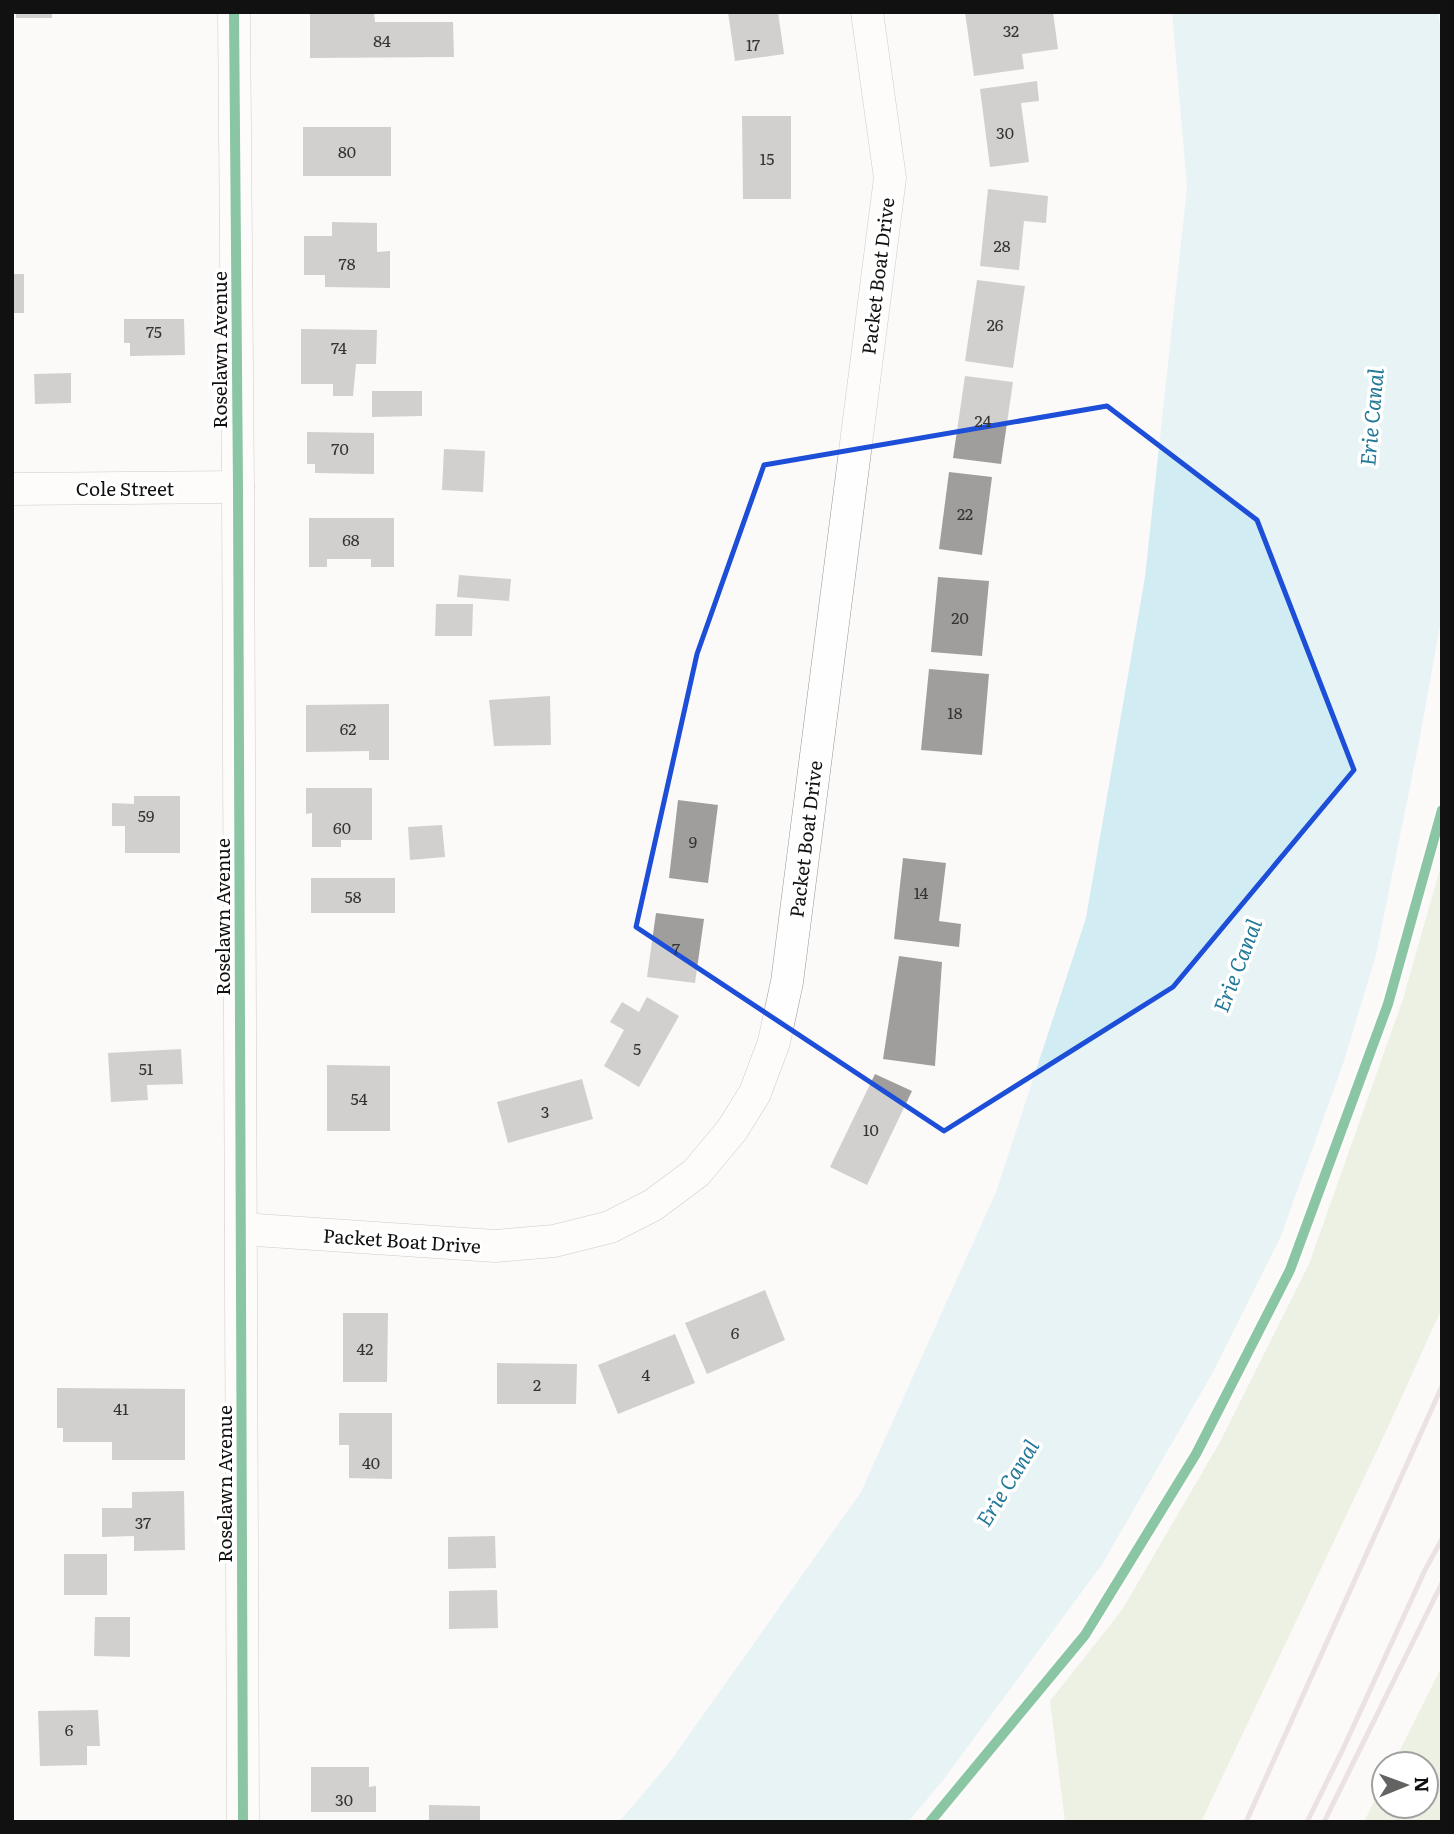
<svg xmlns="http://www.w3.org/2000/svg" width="1454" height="1834" font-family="Literata,serif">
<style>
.forest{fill:#dce6c9}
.water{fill:#d1ecf3}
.building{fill:#a09e9d}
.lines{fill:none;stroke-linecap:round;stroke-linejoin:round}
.street-casing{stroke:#979695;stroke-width:33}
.street{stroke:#fffefe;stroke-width:32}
.rail{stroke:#d7c8ca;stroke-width:5}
.cycleway-casing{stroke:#fff;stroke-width:15}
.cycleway{stroke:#00873e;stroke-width:10}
.marked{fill:none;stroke:#1d4ed8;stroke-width:5;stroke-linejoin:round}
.labels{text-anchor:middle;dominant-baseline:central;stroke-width:7;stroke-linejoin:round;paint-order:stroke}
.number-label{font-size:16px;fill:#353434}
.street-label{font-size:19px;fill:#111;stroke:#fff}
.water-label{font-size:21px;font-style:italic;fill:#247898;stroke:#fff}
</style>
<rect width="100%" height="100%" fill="#fcfaf8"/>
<!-- forest -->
<g class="forest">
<path d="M1442,862V1308L1389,1425L1201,1822H1065L1050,1701L1122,1610L1220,1442L1309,1264L1403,999Z"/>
<path d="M1442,1666V1822H1364L1384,1781V1806H1426V1764H1393Z"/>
</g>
<!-- water -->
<path class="water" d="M1172,12H1438L1442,40V614L1420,737L1376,955L1344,1061L1281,1236L1213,1372L1103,1563L944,1779L908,1822H619L669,1763L861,1492L996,1192L1086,918L1145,577L1187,187Z"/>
<!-- building -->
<g class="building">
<rect x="16" y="12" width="36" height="6"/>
<path d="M310,12H374L375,22H453L454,57L310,58Z"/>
<path d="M728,12H778L784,54L735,61Z"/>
<path d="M965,12H1053L1058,49L1022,54L1024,69L974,76Z"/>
<path d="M1037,81L1039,101L1021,103L1029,162L990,167L980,89Z"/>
<path d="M742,116H791V199H743Z"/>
<rect x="303" y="127" width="88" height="49"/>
<path d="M988,189L1048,196L1046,223L1024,221L1019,270L980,266Z"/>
<path d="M332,222L377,223V252L390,251V288L325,287V275H304V236H332Z"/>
<rect x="12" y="274" width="12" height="39"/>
<path d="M977,280L1025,286L1013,368L965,361Z"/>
<path d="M124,319H184L185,355L130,356V343H124Z"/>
<path d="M301,329L377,330L376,364H356L353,396H333V384H301Z"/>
<path d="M71,373V403L35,404L34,374Z"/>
<path d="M965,376L1013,382L1001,464L953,458Z"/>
<path d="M372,391H422V416L372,417Z"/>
<path d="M307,432L374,433V474L315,473V464H307Z"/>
<path d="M444,449L485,451L483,492L442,490Z"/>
<path d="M949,472L992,477L982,555L939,549Z"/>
<path d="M309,518H394V567H371V559H327V567H309Z"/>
<path d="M459,575L511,579L509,601L457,597Z"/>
<path d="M938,577L989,581L982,656L931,652Z"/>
<path d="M436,604H473L472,636H435Z"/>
<path d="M929,669L989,674L982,755L921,750Z"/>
<path d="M550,696L551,745L494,746L489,700Z"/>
<path d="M389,704V760H369V751L306,752V705Z"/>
<path d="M306,788H372V840H341V847H312V813L306,814Z"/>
<path d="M134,796H180V853H125V826H112V803L134,804Z"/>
<path d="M678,800L718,805L708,883L669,878Z"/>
<path d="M442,825L445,857L410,860L408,827Z"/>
<path d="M903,858L946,863L939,921L961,924L959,947L894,939Z"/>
<rect x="311" y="878" width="84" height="35"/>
<path d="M656,913L704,919L695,983L647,977Z"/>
<path d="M899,956L942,962L935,1066L883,1059Z"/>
<path d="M647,997L679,1016L639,1087L604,1066L624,1030L610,1022L622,1002L639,1012Z"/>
<path d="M181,1049L183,1084L147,1085L148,1100L111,1102L108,1053Z"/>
<path d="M327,1065L390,1066V1131H327Z"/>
<path d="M875,1074L912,1091L867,1185L830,1167Z"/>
<path d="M582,1079L593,1119L508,1143L497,1102Z"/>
<path d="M765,1290L785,1340L707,1374L685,1323Z"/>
<path d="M343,1313H388L387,1382H343Z"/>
<path d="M675,1334L695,1383L618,1414L598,1365Z"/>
<path d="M497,1363L577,1364L576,1404H497Z"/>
<path d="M57,1388L185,1389V1460H112V1442H63V1428H57Z"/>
<path d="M339,1413H392V1479L349,1478V1445H339Z"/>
<path d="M184,1491L185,1550L134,1551V1536L102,1537V1508H132V1492Z"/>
<path d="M495,1536L496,1568L448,1569V1537Z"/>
<rect x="64" y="1554" width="43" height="41"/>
<path d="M497,1590L498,1628L449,1629V1591Z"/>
<path d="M95,1617H130V1657L94,1656Z"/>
<path d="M98,1710L100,1746H87V1765L40,1766L38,1711Z"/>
<path d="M311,1767H369V1787L376,1786V1812H311Z"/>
<path d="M429,1805L480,1806V1822H429Z"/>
</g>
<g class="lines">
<!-- street casing -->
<g class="street-casing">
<g id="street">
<path d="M234,12L238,487L243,1822"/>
<path d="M12,489L238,487"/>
<path d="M241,1229L495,1246L554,1241L610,1227L653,1205L696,1173L732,1130L755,1093L774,1042L787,982L890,178L867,12"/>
</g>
</g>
<!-- street -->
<use href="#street" class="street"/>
<!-- rail -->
<g class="rail">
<path d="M1246,1822L1442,1386"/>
<path d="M1307,1822L1343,1749L1425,1570L1442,1539"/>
<path d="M1324,1822L1442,1583"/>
</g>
<!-- cycleway casing -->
<g class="cycleway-casing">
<g id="cycleway">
<path d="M234,12L238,487L243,1822"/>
<path d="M930,1822L1085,1635L1196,1454L1290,1270L1388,1004L1442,810"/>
</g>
</g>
<!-- cycleway -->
<use href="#cycleway" class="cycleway"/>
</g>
<!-- marked area -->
<path d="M0 0H1454V1834H0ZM1107,406L1257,520L1354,770L1173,987L944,1131L636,927L697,654L764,465Z" fill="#fcfaf8" fill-opacity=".55" fill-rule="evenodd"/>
<path class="marked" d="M1107,406L1257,520L1354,770L1173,987L944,1131L636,927L697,654L764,465Z"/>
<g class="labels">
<!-- number labels -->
<g class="number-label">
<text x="1011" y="30">32</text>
<text x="382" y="40">84</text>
<text x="753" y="44">17</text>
<text x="1005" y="132">30</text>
<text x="347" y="151">80</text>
<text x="767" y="158">15</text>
<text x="1002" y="245">28</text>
<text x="347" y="263">78</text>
<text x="995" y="324">26</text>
<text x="154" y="331">75</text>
<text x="339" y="347">74</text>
<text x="983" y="420">24</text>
<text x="340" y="448">70</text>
<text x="965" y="513">22</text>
<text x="351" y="539">68</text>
<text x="960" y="617">20</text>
<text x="955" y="712">18</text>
<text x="348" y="728">62</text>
<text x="146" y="815">59</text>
<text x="342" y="827">60</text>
<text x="693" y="841">9</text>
<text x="921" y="892">14</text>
<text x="353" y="896">58</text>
<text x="676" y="948">7</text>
<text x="637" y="1048">5</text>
<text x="146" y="1068">51</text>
<text x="359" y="1098">54</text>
<text x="545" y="1111">3</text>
<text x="871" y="1129">10</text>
<text x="735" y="1332">6</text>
<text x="365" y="1348">42</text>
<text x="646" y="1374">4</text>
<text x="537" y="1384">2</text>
<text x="121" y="1408">41</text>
<text x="371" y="1462">40</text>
<text x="143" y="1522">37</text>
<text x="69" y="1729">6</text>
<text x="344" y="1799">30</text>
</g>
<!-- street labels -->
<g class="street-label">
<text transform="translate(877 276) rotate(-83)">Packet Boat Drive</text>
<text transform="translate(219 350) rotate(-90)">Roselawn Avenue</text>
<text x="125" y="488">Cole Street</text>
<text transform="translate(805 839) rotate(-83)">Packet Boat Drive</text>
<text transform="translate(222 917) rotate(-90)">Roselawn Avenue</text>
<text transform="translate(402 1240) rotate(4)">Packet Boat Drive</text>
<text transform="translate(224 1484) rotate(-90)">Roselawn Avenue</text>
</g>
<!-- water labels -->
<g class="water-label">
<text transform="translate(1370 417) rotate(-85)">Erie Canal</text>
<text transform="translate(1236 965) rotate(-69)">Erie Canal</text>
<text transform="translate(1006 1482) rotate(-58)">Erie Canal</text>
</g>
</g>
<!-- border -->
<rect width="1454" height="1834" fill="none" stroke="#111111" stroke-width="28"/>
<!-- north arrow -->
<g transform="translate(1405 1785) rotate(89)"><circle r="33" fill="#ffffff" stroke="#a0a0a0" stroke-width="2"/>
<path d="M0-5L12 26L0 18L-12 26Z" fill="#636362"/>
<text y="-10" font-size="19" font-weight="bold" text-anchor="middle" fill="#111111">N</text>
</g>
</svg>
